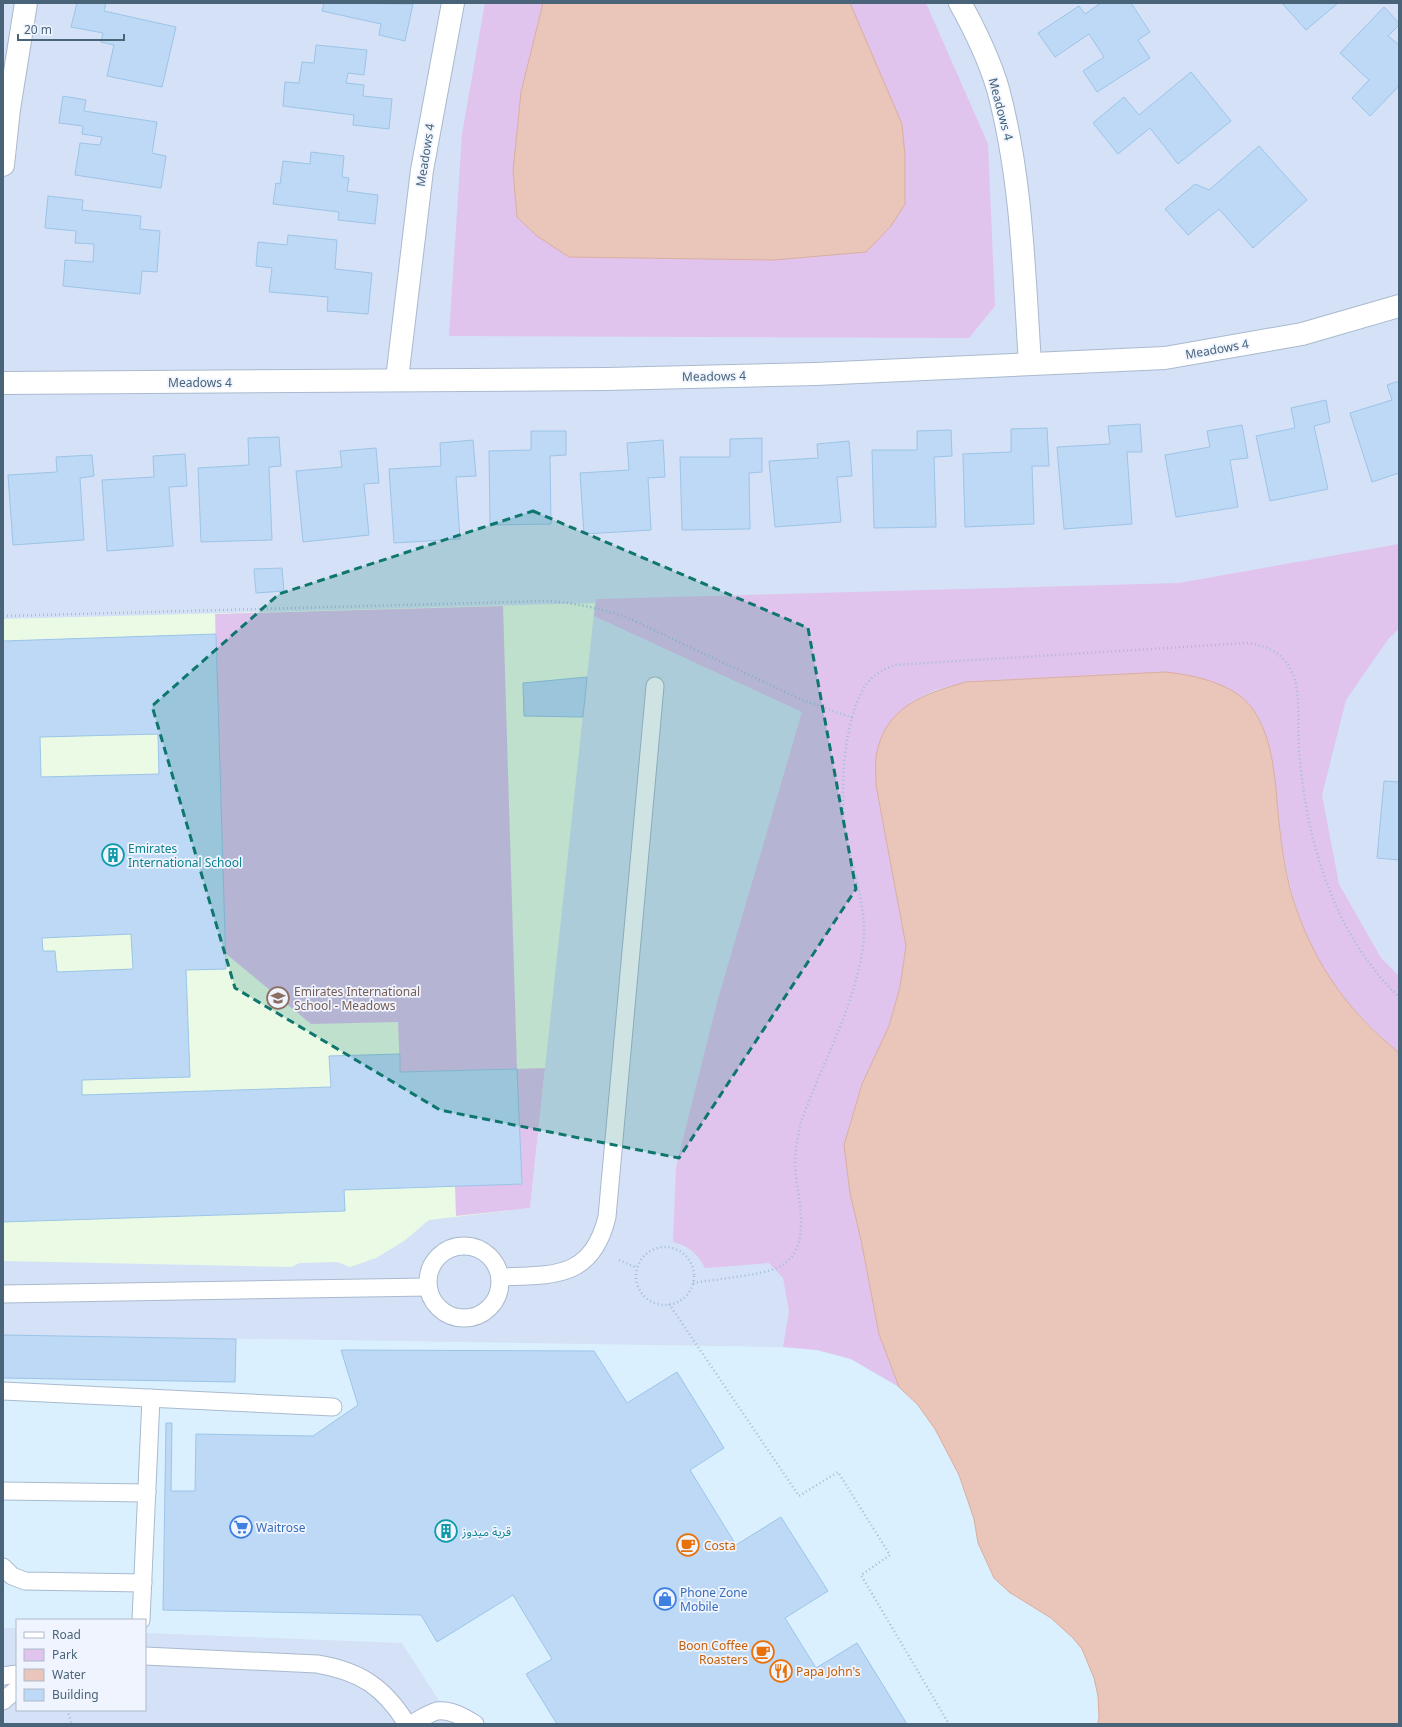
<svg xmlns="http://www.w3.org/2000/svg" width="1402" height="1727" font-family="'Noto Sans','Noto Sans Arabic',sans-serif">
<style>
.residential{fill:#d5e1f6;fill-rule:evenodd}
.commercial{fill:#daf0fe}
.education{fill:#eafae4}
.green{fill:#e0c4ed}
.water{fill:#e9c5ba;stroke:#dbae9f}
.building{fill:#bdd9f5;stroke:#9cc4e8;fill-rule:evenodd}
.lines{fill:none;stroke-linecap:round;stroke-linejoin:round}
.lane-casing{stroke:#a9bace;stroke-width:19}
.street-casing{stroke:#a9bace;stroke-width:24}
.path{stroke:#a0beda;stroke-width:2.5;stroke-dasharray:1 3;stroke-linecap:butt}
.lane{stroke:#fff;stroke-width:17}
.street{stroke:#fff;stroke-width:22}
.marked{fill:#0f766e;fill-opacity:0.2;stroke:#0f766e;stroke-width:3;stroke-dasharray:8 5;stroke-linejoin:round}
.labels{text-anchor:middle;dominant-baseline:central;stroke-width:3.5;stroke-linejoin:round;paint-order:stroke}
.street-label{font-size:12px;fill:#496479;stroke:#eff4ff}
.culture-label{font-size:12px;fill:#0d838f;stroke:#eff4ff;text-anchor:start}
.education-label{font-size:12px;fill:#785e54;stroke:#eff4ff;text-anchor:start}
.shop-label{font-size:12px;fill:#366cbe;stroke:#eff4ff;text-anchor:start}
.food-label{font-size:12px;fill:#c56008;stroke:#eff4ff;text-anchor:start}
</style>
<rect width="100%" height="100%" fill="#e7eefe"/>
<!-- residential -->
<path class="residential" d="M3,3H1399V1724H3ZM17,1620H145V1710H17Z"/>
<!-- commercial -->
<path class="commercial" d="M3,1335L783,1347L817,1350L851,1359L899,1387L918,1405L935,1429L959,1475L974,1519L978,1543L1009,1592L1051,1618L1073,1638L1082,1649L1094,1678L1098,1696L1099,1716L1098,1724H454L402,1643L145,1633V1620H17V1628H3Z"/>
<!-- education -->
<path class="education" d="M595,603L530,1208L429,1220L404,1241L376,1258L350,1267L337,1262L300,1263L291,1267L3,1261V619Z"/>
<!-- green -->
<g class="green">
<path d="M485,3H926L988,144L995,306L969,338L449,336L462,134Z"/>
<path d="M1399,544V629L1389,638L1346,700L1322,795L1339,884L1381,958L1399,976V1053C1336,999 1302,949 1286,866C1278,829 1278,790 1270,753L1165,672L966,682L935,690L911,702L876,785L906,946L900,987L889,1026L862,1084L844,1145L850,1193L861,1240L879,1334L899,1387L851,1359L817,1350L783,1347L789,1311L783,1278L769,1263L705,1268C698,1254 689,1246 673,1242L676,1167L717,1002L802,712L594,616L596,599L1179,583Z"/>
<path d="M503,606L517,1069L545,1068L530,1208L456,1216L455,1186L517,1069L400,1072L398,1022L311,1024L225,953L215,614Z"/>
</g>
<!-- water -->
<g class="water">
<path d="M543,3H850L902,124L905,156V204L891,226L866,252L774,260L569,257L537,236L517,217L513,171L521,92Z"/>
<path d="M1165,672C1193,675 1234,683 1252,708C1275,740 1275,784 1279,822C1282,849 1286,879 1295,905C1316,967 1349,1012 1399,1053V1724H1098L1099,1716L1098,1696L1094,1678L1082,1649L1073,1638L1051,1618L1009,1592L994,1578L978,1543L974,1519L959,1475L935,1429L918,1405L899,1387L879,1334L861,1240L850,1193L844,1145L862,1084L889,1026L900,987L906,946L876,785C876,776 875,766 876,757C884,707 923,694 966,682Z"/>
</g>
<!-- building -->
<g class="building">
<path d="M77,3H106L104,11L176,27L162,87L107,76L114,45L101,42L103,33L71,27Z"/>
<path d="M324,3L413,4L405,41L379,35L381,24L322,11Z"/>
<path d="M1101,3H1131L1150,32L1138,40L1150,58L1097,92L1083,71L1104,57L1089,34L1055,57L1038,33L1079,6L1085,14Z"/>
<path d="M1282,3H1338L1306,30Z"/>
<path d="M1384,7L1399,23V25L1388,36L1399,45V86L1370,116L1352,98L1369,80L1340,53Z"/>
<path d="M316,45L367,50L364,75L348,73L346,83L364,85L363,96L392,99L389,129L353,125L354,115L283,106L285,82L299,83L302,62L314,63Z"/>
<path d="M1191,72L1231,121L1178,164L1150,128L1118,154L1093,123L1124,97L1139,115Z"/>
<path d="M63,96L86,100L84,111L157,122L152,153L166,156L161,188L75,175L80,143L100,145L102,137L82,134L83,126L59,123Z"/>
<path d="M1259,146L1307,200L1253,248L1219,209L1188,235L1165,209L1195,184L1209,190Z"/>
<path d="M311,152L344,156L342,177L349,178L347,191L378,195L375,224L338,220L339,212L273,204L276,183L280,184L283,161L310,164Z"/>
<path d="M48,196L83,200L82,210L141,216L140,229L160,231L157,272L142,271L140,294L63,286L65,260L93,262L94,244L75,243L76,231L45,228Z"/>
<path d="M288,235L337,240L335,269L372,273L368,314L327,311L328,297L269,292L272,268L256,266L258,242L287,245Z"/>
<path d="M1399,381V473L1372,482L1350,413L1392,400L1387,385Z"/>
<path d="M1326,400L1330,422L1314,426L1328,489L1270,501L1256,436L1295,428L1291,408Z"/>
<path d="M1140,424L1142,452H1127L1132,524L1064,529L1057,447L1110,444L1108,426Z"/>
<path d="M1242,425L1248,458L1230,460L1238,507L1176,517L1165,455L1210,447L1207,431Z"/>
<path d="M1047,428L1049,466H1032L1034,524L965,527L963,454L1011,452V429Z"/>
<path d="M951,430L952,456L934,457L936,527L874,528L872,450H917V431Z"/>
<path d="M531,431H566V455L550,456L551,524L490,525L489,451L531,450Z"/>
<path d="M279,437L281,466L269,467L272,540L201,542L198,468L249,465L248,438Z"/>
<path d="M762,438V472L749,473L750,529L682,530L680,457H730V439Z"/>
<path d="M473,440L476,476L456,477L460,539L394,543L389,469L441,466L440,443Z"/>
<path d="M663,440L665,477L648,478L651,530L584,534L580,473L629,470L627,443Z"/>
<path d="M849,441L852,476L837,477L841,522L775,527L769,461L818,458L817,444Z"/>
<path d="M376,448L379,483L364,484L369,535L303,542L296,471L342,467L340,451Z"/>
<path d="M185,454L187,486L169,487L173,546L107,551L102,480L154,477L153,456Z"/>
<path d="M92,455L94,476L80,478L84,540L13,545L8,475L57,472L56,457Z"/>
<path d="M282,568L284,591L256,593L254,569Z"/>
<path d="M216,634L226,969L186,970L190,1077L82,1080V1095L331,1087L329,1056L400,1054V1072L517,1069L522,1184L344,1190L345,1211L3,1222V641ZM158,734L159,774L41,777L40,737ZM131,934L133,969L57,972L55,951H43L42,938Z"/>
<path d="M587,677L583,717L524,716L523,683Z"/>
<path d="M1384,781L1399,782V860L1377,858Z"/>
<path d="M3,1335L236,1339L235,1382L3,1378Z"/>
<path d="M341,1350L594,1351L627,1403L677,1372L724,1448L690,1470L736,1545L781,1517L828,1591L785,1618L816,1668L857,1643L907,1724H557L526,1674L552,1659L513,1595L437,1642L421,1615L163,1610L166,1423H172L171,1491H195L196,1434L313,1436L358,1405Z"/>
</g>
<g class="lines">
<!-- lane casing -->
<g class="lane-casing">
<g id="lane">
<circle cx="464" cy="1282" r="36"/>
<path d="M500,1277C554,1275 592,1279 607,1217L655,686"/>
<path d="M3,1294L428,1287"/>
<path d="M3,1391L333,1407"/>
<path d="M3,1491L147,1493"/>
<path d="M3,1567L12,1576L25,1581L143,1583"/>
<path d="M141,1620L151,1398"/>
<path d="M145,1656L317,1664C360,1671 384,1687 407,1724"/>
<path d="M3,1676L17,1674"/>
<path d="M3,1701L17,1689"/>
<path d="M411,1724C419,1720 429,1713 437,1711C450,1709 464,1717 475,1724"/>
</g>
</g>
<!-- street casing -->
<g class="street-casing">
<g id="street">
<path d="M960,3C975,30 989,59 998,89C1022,179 1024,272 1030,364"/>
<path d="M3,165L9,109L26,3"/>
<path d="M397,379L422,170L453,3"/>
<path d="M3,383L607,379L816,374L1165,358L1302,334L1399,306"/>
</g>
</g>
<!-- path -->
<g class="path">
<path d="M3,616L547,601C575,603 599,608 626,617L800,699L853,718"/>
<circle cx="665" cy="1276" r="29"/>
<path d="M619,1260L637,1268"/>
<path d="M693,1283C718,1279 744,1277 768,1271C818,1258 797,1201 795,1165C795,1150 798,1136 801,1122C821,1065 855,1007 863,946C868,908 852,870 846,833C839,795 843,711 869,681C876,673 885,669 894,665L1247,643C1266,645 1284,653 1292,672C1302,693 1297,728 1299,750C1306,839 1333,934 1399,997"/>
<path d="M669,1304L799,1496L838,1472L890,1555L861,1575L949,1724"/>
<path d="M67,1710L72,1724"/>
</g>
<!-- lane -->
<use href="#lane" class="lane"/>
<!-- street -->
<use href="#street" class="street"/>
</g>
<!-- marked area -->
<path class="marked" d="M533,511L808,628L856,889L679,1158L440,1110L235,988L152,706L279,594Z"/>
<!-- icons -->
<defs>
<g id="building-ring" transform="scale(1.15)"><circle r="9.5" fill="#eff4ff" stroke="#0f9aa8" stroke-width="1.5"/><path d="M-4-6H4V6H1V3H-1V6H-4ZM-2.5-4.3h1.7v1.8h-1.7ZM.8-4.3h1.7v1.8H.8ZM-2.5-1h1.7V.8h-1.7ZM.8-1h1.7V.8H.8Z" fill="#0f9aa8"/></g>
<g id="school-ring" transform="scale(1.15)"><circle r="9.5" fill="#eff4ff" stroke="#8d6e63" stroke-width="1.5"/><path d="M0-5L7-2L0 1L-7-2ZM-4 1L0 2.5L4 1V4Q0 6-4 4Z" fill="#8d6e63"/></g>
<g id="supermarket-ring" transform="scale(1.15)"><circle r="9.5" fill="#eff4ff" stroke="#3f7fe0" stroke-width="1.5"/><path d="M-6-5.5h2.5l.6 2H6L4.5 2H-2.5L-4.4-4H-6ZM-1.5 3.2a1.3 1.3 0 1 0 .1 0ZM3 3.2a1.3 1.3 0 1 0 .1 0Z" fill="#3f7fe0"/></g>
<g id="cafe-ring" transform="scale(1.15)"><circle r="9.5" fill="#eff4ff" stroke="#e8710a" stroke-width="1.5"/><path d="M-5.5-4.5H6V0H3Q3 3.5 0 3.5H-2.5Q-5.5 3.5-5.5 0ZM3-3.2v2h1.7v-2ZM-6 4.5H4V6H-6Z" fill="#e8710a"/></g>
<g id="shop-ring" transform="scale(1.15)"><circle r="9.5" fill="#eff4ff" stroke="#3f7fe0" stroke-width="1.5"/><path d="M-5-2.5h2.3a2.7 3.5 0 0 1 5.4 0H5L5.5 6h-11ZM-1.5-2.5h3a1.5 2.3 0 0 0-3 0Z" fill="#3f7fe0"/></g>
<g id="restaurant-ring" transform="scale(1.15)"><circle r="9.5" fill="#eff4ff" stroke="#e8710a" stroke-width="1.5"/><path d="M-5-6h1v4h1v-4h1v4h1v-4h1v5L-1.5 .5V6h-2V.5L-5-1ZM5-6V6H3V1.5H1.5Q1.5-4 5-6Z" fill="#e8710a"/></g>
</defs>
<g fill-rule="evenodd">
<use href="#building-ring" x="113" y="855"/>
<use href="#school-ring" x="278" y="998"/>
<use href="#supermarket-ring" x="241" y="1527"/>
<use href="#building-ring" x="446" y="1531"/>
<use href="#cafe-ring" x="688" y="1545"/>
<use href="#shop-ring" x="665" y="1599"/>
<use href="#cafe-ring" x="763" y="1652"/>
<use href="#restaurant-ring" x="781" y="1671"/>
</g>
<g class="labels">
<!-- street labels -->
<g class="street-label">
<text transform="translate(1001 109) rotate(75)">Meadows 4</text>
<text transform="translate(425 155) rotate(-81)">Meadows 4</text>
<text transform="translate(1217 349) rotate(-10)">Meadows 4</text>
<text transform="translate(714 376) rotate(-1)">Meadows 4</text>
<text x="200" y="382">Meadows 4</text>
</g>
<!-- culture labels -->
<g class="culture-label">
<text x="128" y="848">Emirates<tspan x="128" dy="14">International School</tspan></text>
<text x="462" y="1531">قرية ميدوز</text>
</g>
<!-- education labels -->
<g class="education-label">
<text x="294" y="991">Emirates International<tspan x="294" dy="14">School - Meadows</tspan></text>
</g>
<!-- shop labels -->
<g class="shop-label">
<text x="256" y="1527">Waitrose</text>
<text x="680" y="1592">Phone Zone<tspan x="680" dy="14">Mobile</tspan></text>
</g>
<!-- food labels -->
<g class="food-label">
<text x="704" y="1545">Costa</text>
<text x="748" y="1645" text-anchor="end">Boon Coffee<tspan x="748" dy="14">Roasters</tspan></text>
<text x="796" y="1671">Papa John's</text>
</g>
</g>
<!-- border -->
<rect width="1402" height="1727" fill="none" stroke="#496479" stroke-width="8"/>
<!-- legend -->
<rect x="16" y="1619" width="130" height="92" fill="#eff4ff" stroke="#adbac9"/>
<rect x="24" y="1632" width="20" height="6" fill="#ffffff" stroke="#adbac9"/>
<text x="52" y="1639" font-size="12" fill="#496479">Road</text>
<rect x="24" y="1649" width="20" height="12" fill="#e0c4ed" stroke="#adbac9"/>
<text x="52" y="1659" font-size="12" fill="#496479">Park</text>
<rect x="24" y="1669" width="20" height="12" fill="#e9c5ba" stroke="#adbac9"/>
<text x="52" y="1679" font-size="12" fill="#496479">Water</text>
<rect x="24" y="1689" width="20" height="12" fill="#bdd9f5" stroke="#adbac9"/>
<text x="52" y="1699" font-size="12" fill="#496479">Building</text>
<!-- scale -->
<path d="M18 34v6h106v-6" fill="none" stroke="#496479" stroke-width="2"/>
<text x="24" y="34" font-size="12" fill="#496479" stroke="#eff4ff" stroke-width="3" paint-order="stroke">20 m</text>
</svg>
